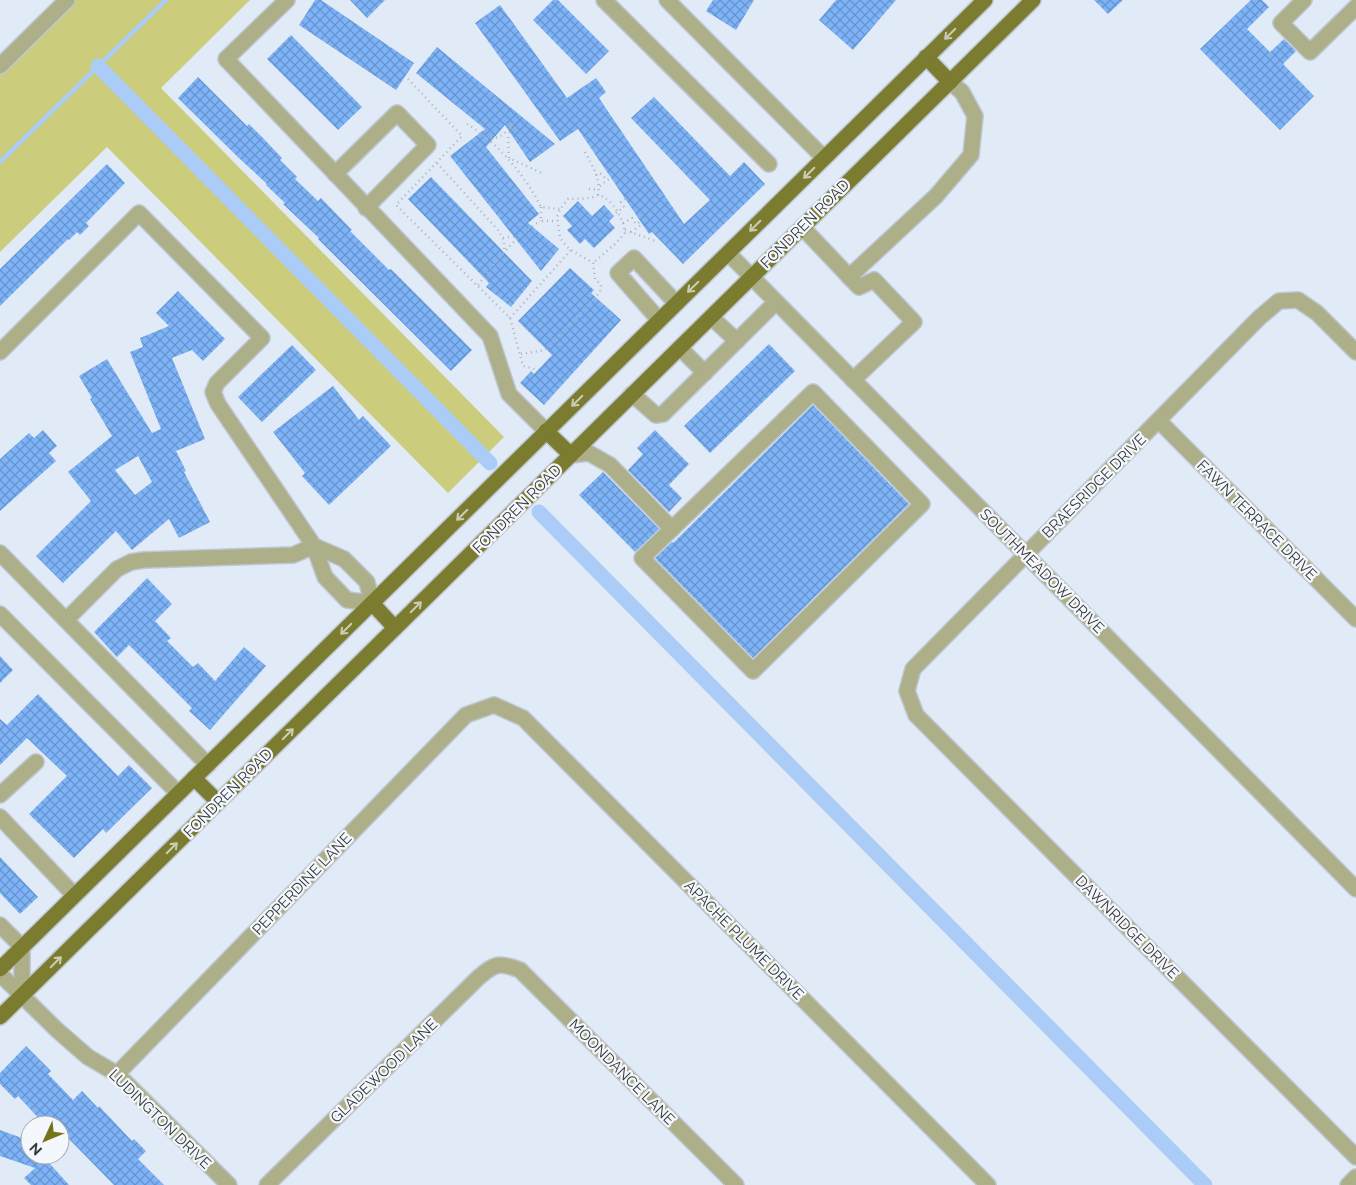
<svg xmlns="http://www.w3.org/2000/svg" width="1356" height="1185" font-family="Raleway,sans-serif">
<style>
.green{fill:#cbcc7c}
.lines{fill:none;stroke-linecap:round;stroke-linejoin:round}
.stream{stroke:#abccf6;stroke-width:4.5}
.canal{stroke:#abccf6;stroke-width:15}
.building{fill:url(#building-cross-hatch);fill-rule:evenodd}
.minor-casing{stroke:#bec7d2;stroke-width:18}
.major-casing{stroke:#bec7d2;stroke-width:18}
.path{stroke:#acb4be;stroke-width:2.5;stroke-dasharray:1 4;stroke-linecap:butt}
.minor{stroke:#adaf89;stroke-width:15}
.major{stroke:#7c7c30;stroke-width:15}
.oneway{stroke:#cacdb5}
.labels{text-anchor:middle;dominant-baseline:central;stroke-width:4.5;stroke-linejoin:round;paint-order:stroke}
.street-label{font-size:15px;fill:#34383d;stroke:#f4f8fd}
</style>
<defs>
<pattern id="building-cross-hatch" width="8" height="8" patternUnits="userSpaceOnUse" patternTransform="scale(1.25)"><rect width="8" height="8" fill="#7db3f8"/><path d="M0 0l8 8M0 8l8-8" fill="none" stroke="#6793ca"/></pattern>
</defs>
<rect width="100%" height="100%" fill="#e1ebf7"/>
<!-- green -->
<path class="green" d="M76,0H250L161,88L504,437L448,493L107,147L0,252V75Z"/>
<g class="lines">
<!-- stream -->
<path class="stream" d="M0,162L166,0"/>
<!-- canal -->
<g class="canal">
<path d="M98,66L490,463"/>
<path d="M539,512L1205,1185"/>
</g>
</g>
<!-- building -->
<g class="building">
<path d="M315,0H321L414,63L396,90L299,25Z"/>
<path d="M350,0H385L367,18Z"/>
<path d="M553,0H558L609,51L586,74L533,20Z"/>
<path d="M713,0H754L736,30L706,11Z"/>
<path d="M836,0H896L853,50L819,20Z"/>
<path d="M1094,0H1123L1108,14Z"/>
<path d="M1251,0H1262L1269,7L1247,29L1270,52L1284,39L1296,51L1283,64L1314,96L1280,130L1200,49Z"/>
<path d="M500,5L567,98L596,78L606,92L599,98L684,224L710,200L631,118L654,97L730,176L744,162L765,184L683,264L652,232L649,234L578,129L560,141L475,23Z"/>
<path d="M291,35L362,107L338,130L267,59Z"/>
<path d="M437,47L555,144L530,162L505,125L486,147L539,214L528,223L559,249L541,271L450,156L485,129L416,73Z"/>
<path d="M198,77L247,126L249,124L262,137L282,158L280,160L297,177L295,179L318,201L321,198L352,230L350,231L389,270L391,269L472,350L451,371L318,239L319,238L283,204L285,203L266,185L267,184L240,159L178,98Z"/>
<path d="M107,164L125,183L86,223L89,226L80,235L77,232L69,240L68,239L0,306V269Z"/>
<path d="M431,177L532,281L511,307L486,287L489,283L408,199Z"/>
<path d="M578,201L592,216L604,205L614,216L609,221L615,228L594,248L585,239L580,244L567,230L572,226L563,216Z"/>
<path d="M570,268L594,290L591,293L621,320L544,405L520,383L531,371L534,374L552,355L518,321Z"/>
<path d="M178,291L225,339L203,361L192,350L172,358L205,439L176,451L186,471L184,472L210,522L179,538L169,519L132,550L116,531L63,583L36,556L91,501L68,472L112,436L90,399L92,398L79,376L107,359L152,433L161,429L130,352L143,347L140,338L169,326L156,313ZM138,456L152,482L135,495L115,470Z"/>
<path d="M769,344L795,371L710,453L684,426Z"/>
<path d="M292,345L316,370L262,422L238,397Z"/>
<path d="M333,386L359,420L363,416L391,446L329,505L302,476L305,473L273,432Z"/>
<path d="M813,405L909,504L753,658L655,558L672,542L673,543Z"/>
<path d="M43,430L57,446L49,453L56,461L0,511V459L29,433L34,438Z"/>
<path d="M655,430L689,464L669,485L682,498L669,512L628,470L643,454L637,448Z"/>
<path d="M603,472L659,529L635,552L579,495Z"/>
<path d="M147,578L172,604L155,621L171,638L167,641L193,667L198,663L215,681L244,647L266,666L210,730L189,711L192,708L129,645L117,657L94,632Z"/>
<path d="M0,656L13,670L0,683Z"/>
<path d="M38,694L118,776L129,765L152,788L106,833L103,829L74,858L29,814L67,776L27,738L0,765V719L7,725Z"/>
<path d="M0,857L38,897L20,914L0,893Z"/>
<path d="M26,1046L51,1071L48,1074L73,1100L82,1091L98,1108L99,1106L132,1141L134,1139L146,1151L138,1159L164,1185H114L67,1137L60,1129V1125H56L51,1120L45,1125L18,1096L15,1099L0,1084V1073Z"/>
<path d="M0,1130L30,1141V1155H42L69,1185H31L24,1178L35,1168L0,1156Z"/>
</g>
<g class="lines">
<!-- minor casing -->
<g class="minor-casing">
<g id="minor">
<path d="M287,0L226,59L490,336L509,394L546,431"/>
<path d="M604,0L769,164"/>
<path d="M667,0L824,158"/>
<path d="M1304,0L1281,23L1310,52L1356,7"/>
<path d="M0,66L67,0"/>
<path d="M335,174L397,113L428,145L366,208"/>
<path d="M802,227L859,287L874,280L914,322L853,380"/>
<path d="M728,253L1356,889"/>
<path d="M849,277L936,196L971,155L975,116L962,92L950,82"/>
<path d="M711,317L737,341"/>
<path d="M659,320L618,273L634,258L676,303"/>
<path d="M680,348L705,373"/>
<path d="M0,352L139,213L262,338L217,383L213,392L218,404L314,546L325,577L347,600L372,603L367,582L344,559L314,546L293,555L144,560L131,562L117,569L66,620"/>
<path d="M1356,352L1317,313L1298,300L1279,301L1259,318L913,669L907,691L916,715L1356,1157"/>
<path d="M813,392L922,504L753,671L642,558Z"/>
<path d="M632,394L656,415L663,414L776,302"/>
<path d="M1159,421L1356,619"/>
<path d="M571,455L589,453L610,465L672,529"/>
<path d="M0,553L208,765"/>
<path d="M0,614L178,793"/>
<path d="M0,795L36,762"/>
<path d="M0,817L74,895"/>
<path d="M0,925L22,947V996"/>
<path d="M0,974L57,1030L88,1057L117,1074L229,1185"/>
<path d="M117,1074L466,715L494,705L523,718L988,1185"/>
<path d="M267,1185L478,978C495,963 499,962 520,970L736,1185"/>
<path d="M1348,1185L1356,1177"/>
</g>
</g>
<!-- major casing -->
<g class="major-casing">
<g id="major">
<path d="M926,57L950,82"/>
<path d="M546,431L571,455"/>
<path d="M372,603L395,628"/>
<path d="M194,778L218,802"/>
<path d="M0,969L985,0"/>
<path d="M0,1017L1033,0"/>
</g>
</g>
<!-- path -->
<g class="path">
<path d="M408,79L462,136L396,205L510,318L523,366L533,368L536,371"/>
<path d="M467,124C498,143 525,175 541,207L560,209"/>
<path d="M512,124L518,131"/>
<path d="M486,138C499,139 505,135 512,124L508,138L509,158L544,174"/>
<path d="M585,152C593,167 601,179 598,195"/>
<path d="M437,163L497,229C503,237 506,243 503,253"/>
<path d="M596,175L600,173L605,178L608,176"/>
<path d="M600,186L610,178"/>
<path d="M589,189L599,190"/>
<path d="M541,207V221H557"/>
<path d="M616,213L624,207L621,202L625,199"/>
<path d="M623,223L632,218L636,224L640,222"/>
<path d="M625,230L658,242"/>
<path d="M631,232L641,225"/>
<path d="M503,238L516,236"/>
<path d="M478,285C497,261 514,236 541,221"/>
<path d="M510,318L571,250"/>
<path d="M521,354L545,350L600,292L601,285L595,279L593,263L569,249L560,238L557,217L560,209L568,199C578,198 589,200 598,195C612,198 624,219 625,233L615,244L593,263"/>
</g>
<!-- minor -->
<use href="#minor" class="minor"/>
<!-- major -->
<use href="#major" class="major"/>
</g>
<!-- one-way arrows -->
<defs><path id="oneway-shaft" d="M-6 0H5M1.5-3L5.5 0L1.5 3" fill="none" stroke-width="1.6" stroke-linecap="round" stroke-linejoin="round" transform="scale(1.25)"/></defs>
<g class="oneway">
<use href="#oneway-shaft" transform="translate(950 34) rotate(135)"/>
<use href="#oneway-shaft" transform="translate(809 173) rotate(135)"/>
<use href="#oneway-shaft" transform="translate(755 226) rotate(135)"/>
<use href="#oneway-shaft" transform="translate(693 287) rotate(136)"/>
<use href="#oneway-shaft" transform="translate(577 401) rotate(135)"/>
<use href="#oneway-shaft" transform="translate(462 515) rotate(135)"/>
<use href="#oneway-shaft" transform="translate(416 607) rotate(-45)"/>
<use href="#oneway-shaft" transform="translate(346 629) rotate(135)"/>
<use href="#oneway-shaft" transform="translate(288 734) rotate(-45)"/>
<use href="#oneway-shaft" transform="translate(172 848) rotate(-45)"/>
<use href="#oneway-shaft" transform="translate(56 962) rotate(-45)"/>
</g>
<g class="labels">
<!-- street labels -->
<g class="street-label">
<text transform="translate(805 224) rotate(-45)">FONDREN ROAD</text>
<text transform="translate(1094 486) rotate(-45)">BRAESRIDGE DRIVE</text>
<text transform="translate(517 509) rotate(-45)">FONDREN ROAD</text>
<text transform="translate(1257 520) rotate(45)">FAWN TERRACE DRIVE</text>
<text transform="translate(1042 571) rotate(45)">SOUTHMEADOW DRIVE</text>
<text transform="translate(228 793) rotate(-45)">FONDREN ROAD</text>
<text transform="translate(302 884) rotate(-46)">PEPPERDINE LANE</text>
<text transform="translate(1127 927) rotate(45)">DAWNRIDGE DRIVE</text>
<text transform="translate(744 940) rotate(45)">APACHE PLUME DRIVE</text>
<text transform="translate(384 1071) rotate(-44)">GLADEWOOD LANE</text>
<text transform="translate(622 1072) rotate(45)">MOONDANCE LANE</text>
<text transform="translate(160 1119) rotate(44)">LUDINGTON DRIVE</text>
</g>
</g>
<!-- north arrow -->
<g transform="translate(45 1140) rotate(226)"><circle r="24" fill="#f4f8fd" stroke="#a7abb0"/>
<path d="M0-4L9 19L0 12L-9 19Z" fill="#757419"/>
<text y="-8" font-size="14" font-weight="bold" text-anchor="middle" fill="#34383d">N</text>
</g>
</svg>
